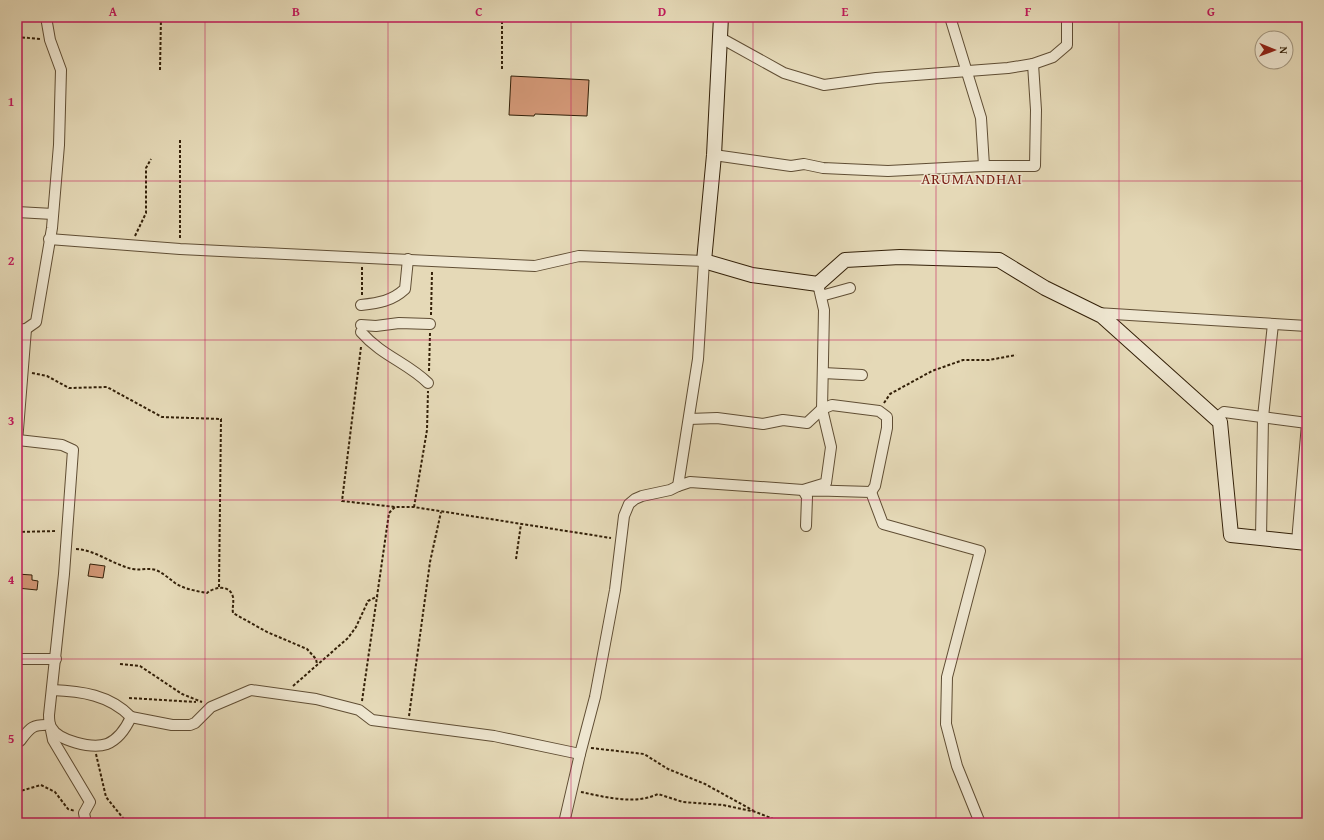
<svg xmlns="http://www.w3.org/2000/svg" width="1324" height="840" font-family="'Gentium Book Plus',serif">
<style>
.building{fill:#d29776;stroke:#332008}
.lines{fill:none;stroke-linecap:round;stroke-linejoin:round}
.street-casing{stroke:#604e34;stroke-width:12}
.secondary-casing{stroke:#332008;stroke-width:16}
.path{stroke:#332008;stroke-width:2;stroke-dasharray:3 2;stroke-linecap:butt}
.street{stroke:#eee6d0;stroke-width:10}
.secondary{stroke:#eee6d0;stroke-width:14}
.grid{fill:none;stroke:#c2185b;stroke-width:1;stroke-opacity:0.55}
.labels{text-anchor:middle;dominant-baseline:central;stroke-width:3;stroke-linejoin:round;paint-order:stroke}
.quarter-label{font-size:15px;letter-spacing:1px;fill:#7a1f14;stroke:#eee6d0}
.neatline{fill:none;stroke:#c2185b;stroke-width:1.5}
.grid-label{font-size:13px;text-anchor:middle;font-weight:bold;fill:#c2185b}
</style>
<rect width="100%" height="100%" fill="#e5d9b7"/>
<filter id="stains"><feTurbulence type="fractalNoise" baseFrequency=".005" numOctaves="4"/><feColorMatrix values="0 0 0 0 .2 0 0 0 0 .09 0 0 0 0 .02 0 0 0 .5 -.17"/></filter>
<radialGradient id="worn" r=".72"><stop offset=".6" stop-color="#630" stop-opacity="0"/><stop offset="1" stop-color="#630" stop-opacity=".3"/></radialGradient>
<!-- building -->
<g class="building">
<path d="M511,76L589,80L587,116L535,114L534,116L509,115Z"/>
<path d="M90,564L105,566L103,578L88,576Z"/>
<path d="M17,574L32,575V580L38,581L37,590L17,588Z"/>
</g>
<g class="lines">
<!-- street casing -->
<g class="street-casing">
<g id="street">
<path d="M950,17L981,118L984,166H1035L1036,110L1033,64"/>
<path d="M719,37L784,73L824,85L876,78L1008,68L1033,64L1053,57L1067,45V17"/>
<path d="M714,155L791,166L804,164L823,168L888,171L984,166"/>
<path d="M17,212L53,214"/>
<path d="M49,239L180,249L535,266L579,256L704,261L698,359L678,486L690,482L803,490L826,483L831,447L822,409L824,310L818,284"/>
<path d="M821,296L850,288"/>
<path d="M361,305C379,303 392,301 405,289L408,259"/>
<path d="M1097,313L1307,326"/>
<path d="M361,325L376,326L399,323L430,324"/>
<path d="M17,330L26,329L36,322L52,228L59,145L61,70L50,40L46,17"/>
<path d="M361,332C382,356 408,363 428,383"/>
<path d="M823,373L862,375"/>
<path d="M1216,418L1224,412L1307,423"/>
<path d="M689,419L717,418L763,424L783,420L807,423L822,409L832,405L879,411L887,417V428L875,486L871,492"/>
<path d="M18,440L62,445L73,450L64,574L49,715C49,718 49,723 51,727C58,741 92,749 107,744C119,739 126,728 131,717L172,725H190L195,723L211,707L251,690L316,699L359,710L372,720L494,736L580,754"/>
<path d="M17,442L26,329"/>
<path d="M806,526L807,497L803,490L871,492L883,524L980,551L947,677L946,724L957,766L980,823"/>
<path d="M1261,538L1263,417L1273,324"/>
<path d="M1297,542L1307,424"/>
<path d="M17,659H56"/>
<path d="M52,690C81,691 110,695 131,717"/>
<path d="M20,741C30,728 32,724 50,725L53,740L90,802L84,813L86,823"/>
<path d="M564,823L580,754L595,697L615,590L624,516L629,504L635,499L642,496L670,490L678,486"/>
</g>
</g>
<!-- secondary casing -->
<g class="secondary-casing">
<path id="secondary" d="M721,17L714,155L704,261L752,275L818,284L845,260L900,257L999,260L1045,288L1102,316L1220,422L1231,535L1307,543"/>
</g>
<!-- path -->
<g class="path">
<path d="M17,37L40,39"/>
<path d="M502,69V17"/>
<path d="M160,70L161,17"/>
<path d="M180,140V240"/>
<path d="M135,236L146,213V168L151,159"/>
<path d="M362,295V267"/>
<path d="M431,315L432,272"/>
<path d="M361,347L342,501L395,507"/>
<path d="M429,371L430,333"/>
<path d="M32,373L47,376L69,388L107,387L162,417L221,419L219,588"/>
<path d="M884,403L890,394L932,371L963,360H989L1016,355"/>
<path d="M414,507L427,430L428,391"/>
<path d="M17,532L57,531"/>
<path d="M76,549C96,550 113,565 133,569C143,571 150,566 160,572C165,575 170,579 175,583C184,589 196,591 207,593C214,587 230,584 233,597C234,603 232,608 233,613L267,632L307,649L316,659L317,664"/>
<path d="M516,559L521,524"/>
<path d="M120,664L140,666L182,694L202,702"/>
<path d="M293,686L348,638L356,627L368,601L378,596"/>
<path d="M129,698L196,702"/>
<path d="M362,701L389,513L395,507H414L611,538"/>
<path d="M409,716L430,562L441,512"/>
<path d="M591,748L644,754L668,769L705,784L754,811"/>
<path d="M96,754L106,797L127,823"/>
<path d="M17,792L41,785L55,792L68,809L75,811"/>
<path d="M581,792C605,797 635,805 658,794L683,802L723,805L756,812L773,819L800,823"/>
</g>
<!-- street -->
<use href="#street" class="street"/>
<!-- secondary -->
<use href="#secondary" class="secondary"/>
</g>
<!-- grid -->
<path class="grid" d="M205,17V823M388,17V823M571,17V823M753,17V823M936,17V823M1119,17V823M17,181H1307M17,340H1307M17,500H1307M17,659H1307"/>
<g class="labels">
<!-- quarter labels -->
<g class="quarter-label">
<text x="972" y="178">ARUMANDHAI</text>
</g>
</g>
<!-- margin -->
<rect width="1324" height="840" fill="none" stroke="#e5d9b7" stroke-width="44"/>
<!-- north arrow -->
<g transform="translate(1274 50) rotate(91)"><circle r="19" fill="#eee6d0" stroke="#a39780"/>
<path d="M0-3L7 15L0 10L-7 15Z" fill="#8f2418"/>
<text y="-6" font-size="11" font-weight="bold" text-anchor="middle" fill="#332008">N</text>
</g>
<rect x="22" y="22" width="1280" height="796" class="neatline"/>
<g class="grid-label">
<text x="113" y="16">A</text>
<text x="296" y="16">B</text>
<text x="479" y="16">C</text>
<text x="662" y="16">D</text>
<text x="845" y="16">E</text>
<text x="1028" y="16">F</text>
<text x="1211" y="16">G</text>
<text x="11" y="106">1</text>
<text x="11" y="265">2</text>
<text x="11" y="425">3</text>
<text x="11" y="584">4</text>
<text x="11" y="743">5</text>
</g>
<rect width="100%" height="100%" filter="url(#stains)"/>
<rect width="100%" height="100%" fill="url(#worn)"/>
</svg>
